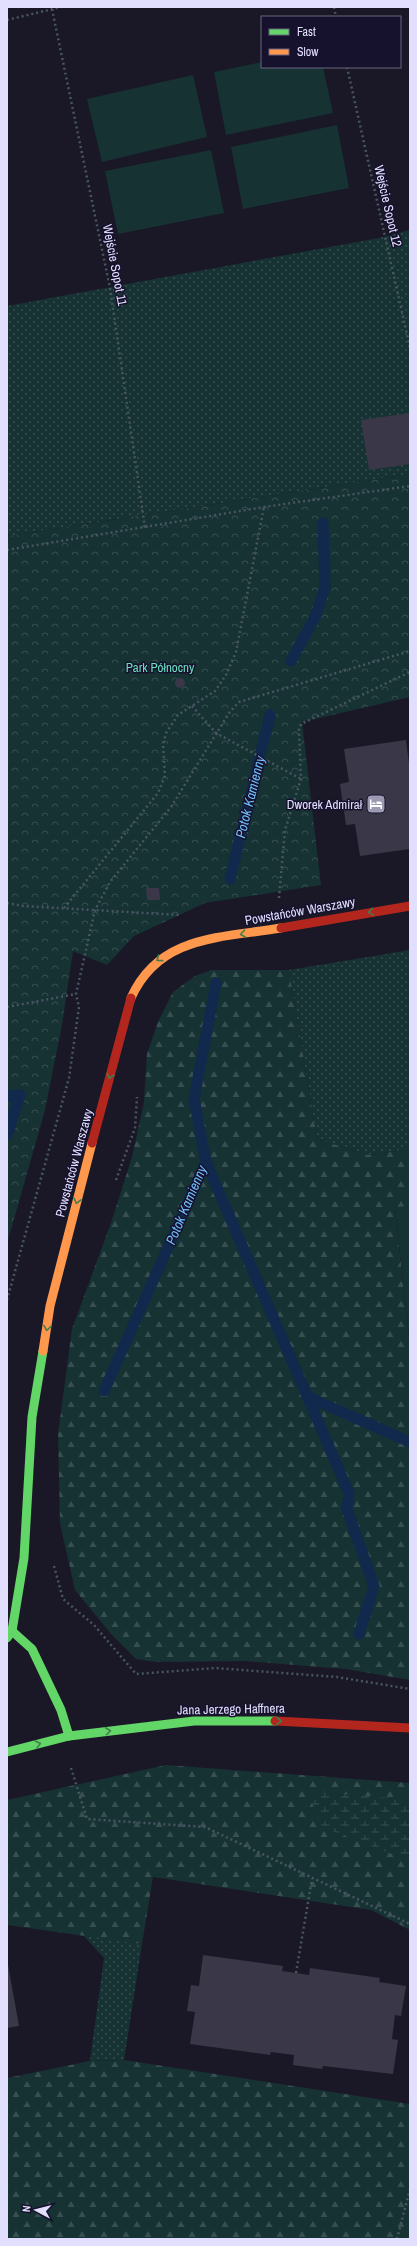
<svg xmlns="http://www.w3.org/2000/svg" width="417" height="2246" font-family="'Archivo Narrow',sans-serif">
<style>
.grass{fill:url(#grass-dots)}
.forest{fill:url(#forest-firs)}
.wetland{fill:url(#wetland-marsh)}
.park{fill:url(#park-crowns)}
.pitch{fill:#163233}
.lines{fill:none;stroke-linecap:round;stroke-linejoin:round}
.stream{stroke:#12294e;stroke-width:11}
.building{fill:#3a3748}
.path{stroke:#485563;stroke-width:2.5;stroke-dasharray:2 3;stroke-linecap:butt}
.fast{stroke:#63d668;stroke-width:9}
.slow{stroke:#ff974d;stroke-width:9}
.jam{stroke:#b3261e;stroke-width:9}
.oneway{stroke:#407e4d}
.labels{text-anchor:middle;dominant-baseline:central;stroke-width:3;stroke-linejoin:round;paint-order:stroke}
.street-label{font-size:13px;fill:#e2dffe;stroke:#16122d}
.park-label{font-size:13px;fill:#6adfbf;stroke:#16122d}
.poi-label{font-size:13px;fill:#e2dffe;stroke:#16122d;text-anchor:end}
.water-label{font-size:14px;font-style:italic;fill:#6fbefc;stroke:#16122d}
</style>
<defs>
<pattern id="grass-dots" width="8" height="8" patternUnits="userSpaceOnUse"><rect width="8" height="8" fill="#163233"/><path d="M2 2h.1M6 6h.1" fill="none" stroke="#384f52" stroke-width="1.8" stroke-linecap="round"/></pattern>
<pattern id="forest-firs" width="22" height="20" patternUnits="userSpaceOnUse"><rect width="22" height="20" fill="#163233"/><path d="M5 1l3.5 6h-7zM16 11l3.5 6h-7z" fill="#384f52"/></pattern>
<pattern id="wetland-marsh" width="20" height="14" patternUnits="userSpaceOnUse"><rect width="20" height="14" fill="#163233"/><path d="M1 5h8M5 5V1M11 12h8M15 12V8" fill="none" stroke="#384f52"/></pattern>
<pattern id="park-crowns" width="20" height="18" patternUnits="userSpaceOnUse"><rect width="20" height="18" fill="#163233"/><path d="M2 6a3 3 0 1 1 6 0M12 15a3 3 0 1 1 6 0" fill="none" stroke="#384f52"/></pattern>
</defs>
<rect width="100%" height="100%" fill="#1a1827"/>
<!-- grass -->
<g class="grass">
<path d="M410,230V474L7,536V306L379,238Z"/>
<path d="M410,950V1149L368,1155L317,1139L289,970Z"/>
<path d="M82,1934L142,1944L124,2060L90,2061L104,1958Z"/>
</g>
<!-- forest -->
<g class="forest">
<path d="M211,970H289L317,1139L368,1155L410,1149V1206L395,1208L410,1346V1680L346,1669L244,1661L156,1662L136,1659L111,1634L75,1590L60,1523L58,1434L72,1329L111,1223L132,1157L144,1102L147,1054L158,1022L173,992L195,976Z"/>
<path d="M166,1765L410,1783V1930L371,1910L153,1877L142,1944L7,1925V1800Z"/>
<path d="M124,2060L410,2104V2239H7V2078L90,2061Z"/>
</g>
<!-- wetland -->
<path class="wetland" d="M307,1791L392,1798L410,1804V1861L322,1827Z"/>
<!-- park -->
<path class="park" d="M410,474V697L302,722L321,885L205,903L134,936L107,965L73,951L62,1025L45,1110L7,1244V536Z"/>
<!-- pitch -->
<g class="pitch">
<path d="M262,62V67H323L333,113L226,135L214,72Z"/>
<path d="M193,75L207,137L102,162L87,99Z"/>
<path d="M337,125L349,188L243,209L231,147Z"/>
<path d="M211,150L224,213L118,234L105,171Z"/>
<path d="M410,1206V1346L395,1207Z"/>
</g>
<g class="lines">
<!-- stream -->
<g class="stream">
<path d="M291,661L316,615L325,587L323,523"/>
<path d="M230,879L270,715"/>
<path d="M7,1096L20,1095L7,1135"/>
<path d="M206,1162L349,1493L347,1509L374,1586L359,1634"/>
<path d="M104,1391L206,1162L194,1099L216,983"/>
<path d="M308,1397L410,1442"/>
</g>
</g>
<!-- building -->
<g class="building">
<path d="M410,413V464L369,470L361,420Z"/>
<circle cx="180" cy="683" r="5"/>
<path d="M406,740L410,771V849L360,856L355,824L346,825L340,784L349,782L344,749Z"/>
<path d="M146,888H159L160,900H147Z"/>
<path d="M203,1955L283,1966L282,1971L309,1975L310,1968L380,1978L379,1982L406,1986L401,2016L395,2015L392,2039L398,2040L393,2074L323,2066L322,2069L293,2065L294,2055L271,2052L270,2055L190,2044L195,2012L187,2011L191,1985L199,1986Z"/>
<path d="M7,1959L19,2026L7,2028Z"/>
</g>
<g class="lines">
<!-- path -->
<g class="path">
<path d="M334,7L336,17"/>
<path d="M52,9L110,288L145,528"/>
<path d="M7,20L61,7"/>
<path d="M347,67L410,348"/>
<path d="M7,550L264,507L410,486"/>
<path d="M192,706L216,733L301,779"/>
<path d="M279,898L285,830L301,779L299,729L301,724L410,672"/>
<path d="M7,903L23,906L180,915"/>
<path d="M64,908L158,793L165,776L163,745L166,733L178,715L215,691L226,675L236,652L264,507"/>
<path d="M7,1007L76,994"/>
<path d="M116,1180L135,1128L137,1097"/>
<path d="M7,1300L69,1078L79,1007L76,994L95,910L110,882L171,807L229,713L239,702L410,651"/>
<path d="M54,1566L63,1599L94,1625L136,1674L215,1668L337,1677L410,1689"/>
<path d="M71,1768L87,1819L205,1827L410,1924"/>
<path d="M296,1973L312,1879"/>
<path d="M397,2239L410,2189"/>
</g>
<!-- fast -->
<g class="fast">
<path d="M12,1631L32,1649L61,1710L69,1736"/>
<path d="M7,1638L12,1631L24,1558L32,1417L43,1351"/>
<path d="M7,1752L69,1736L194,1721H275"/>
</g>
<!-- slow -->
<g class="slow">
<path d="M131,998C159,935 221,938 281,928"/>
<path d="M43,1351L50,1306L92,1143"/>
</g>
<!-- jam -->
<g class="jam">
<path d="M281,928L410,906"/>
<path d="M92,1143L131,998"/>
<path d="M275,1721L410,1728"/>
</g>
</g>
<!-- one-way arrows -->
<defs><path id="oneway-chevron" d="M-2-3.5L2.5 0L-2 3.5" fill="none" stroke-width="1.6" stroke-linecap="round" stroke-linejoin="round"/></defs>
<g class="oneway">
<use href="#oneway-chevron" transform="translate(371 912) rotate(171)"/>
<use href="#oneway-chevron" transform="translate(243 934) rotate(170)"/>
<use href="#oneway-chevron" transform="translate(159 959) rotate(143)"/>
<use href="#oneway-chevron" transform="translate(110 1076) rotate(104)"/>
<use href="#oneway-chevron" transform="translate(77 1201) rotate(104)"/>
<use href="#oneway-chevron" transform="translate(47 1328) rotate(99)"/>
<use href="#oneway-chevron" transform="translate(279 1721) rotate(1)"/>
<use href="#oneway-chevron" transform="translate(108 1731) rotate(-7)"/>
<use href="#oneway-chevron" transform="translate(38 1744) rotate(-14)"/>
</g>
<!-- icons -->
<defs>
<g id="hotel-square" transform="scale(1)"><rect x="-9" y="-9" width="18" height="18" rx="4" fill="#9c99b3" stroke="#16122d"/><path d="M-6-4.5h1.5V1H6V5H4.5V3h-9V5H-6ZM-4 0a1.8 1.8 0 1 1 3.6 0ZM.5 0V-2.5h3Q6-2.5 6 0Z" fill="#fff"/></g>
</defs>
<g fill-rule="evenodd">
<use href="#hotel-square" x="376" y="804"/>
</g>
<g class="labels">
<!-- street labels -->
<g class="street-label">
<text transform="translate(388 206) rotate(77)">Wejście Sopot 12</text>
<text transform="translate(115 265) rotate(79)">Wejście Sopot 11</text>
<text transform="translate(300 911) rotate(-10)">Powstańców Warszawy</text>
<text transform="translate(74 1163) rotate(-75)">Powstańców Warszawy</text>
<text transform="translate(231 1709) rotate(-1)">Jana Jerzego Haffnera</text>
</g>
<!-- park labels -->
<g class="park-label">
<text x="160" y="667">Park Północny</text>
</g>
<!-- poi labels -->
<g class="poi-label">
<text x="362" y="804">Dworek Admirał</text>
</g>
<!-- water labels -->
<g class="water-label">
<text transform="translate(250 797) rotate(-76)">Potok Kamienny</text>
<text transform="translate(186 1205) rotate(-67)">Potok Kamienny</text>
</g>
</g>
<!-- border -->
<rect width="417" height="2246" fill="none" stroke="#e2dffe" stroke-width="16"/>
<!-- legend -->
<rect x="261" y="16" width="140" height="52" fill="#16122d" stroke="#686481"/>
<rect x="269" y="29" width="20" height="6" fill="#63d668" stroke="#686481"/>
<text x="297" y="36" font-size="12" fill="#e2dffe">Fast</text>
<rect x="269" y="49" width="20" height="6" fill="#ff974d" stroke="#686481"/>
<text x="297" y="56" font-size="12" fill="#e2dffe">Slow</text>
<!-- north arrow -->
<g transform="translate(36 2210) rotate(277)" stroke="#16122d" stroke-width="3" paint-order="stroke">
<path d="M0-3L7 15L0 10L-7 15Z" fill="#e2dffe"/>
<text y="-6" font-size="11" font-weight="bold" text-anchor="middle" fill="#e2dffe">N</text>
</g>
</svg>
